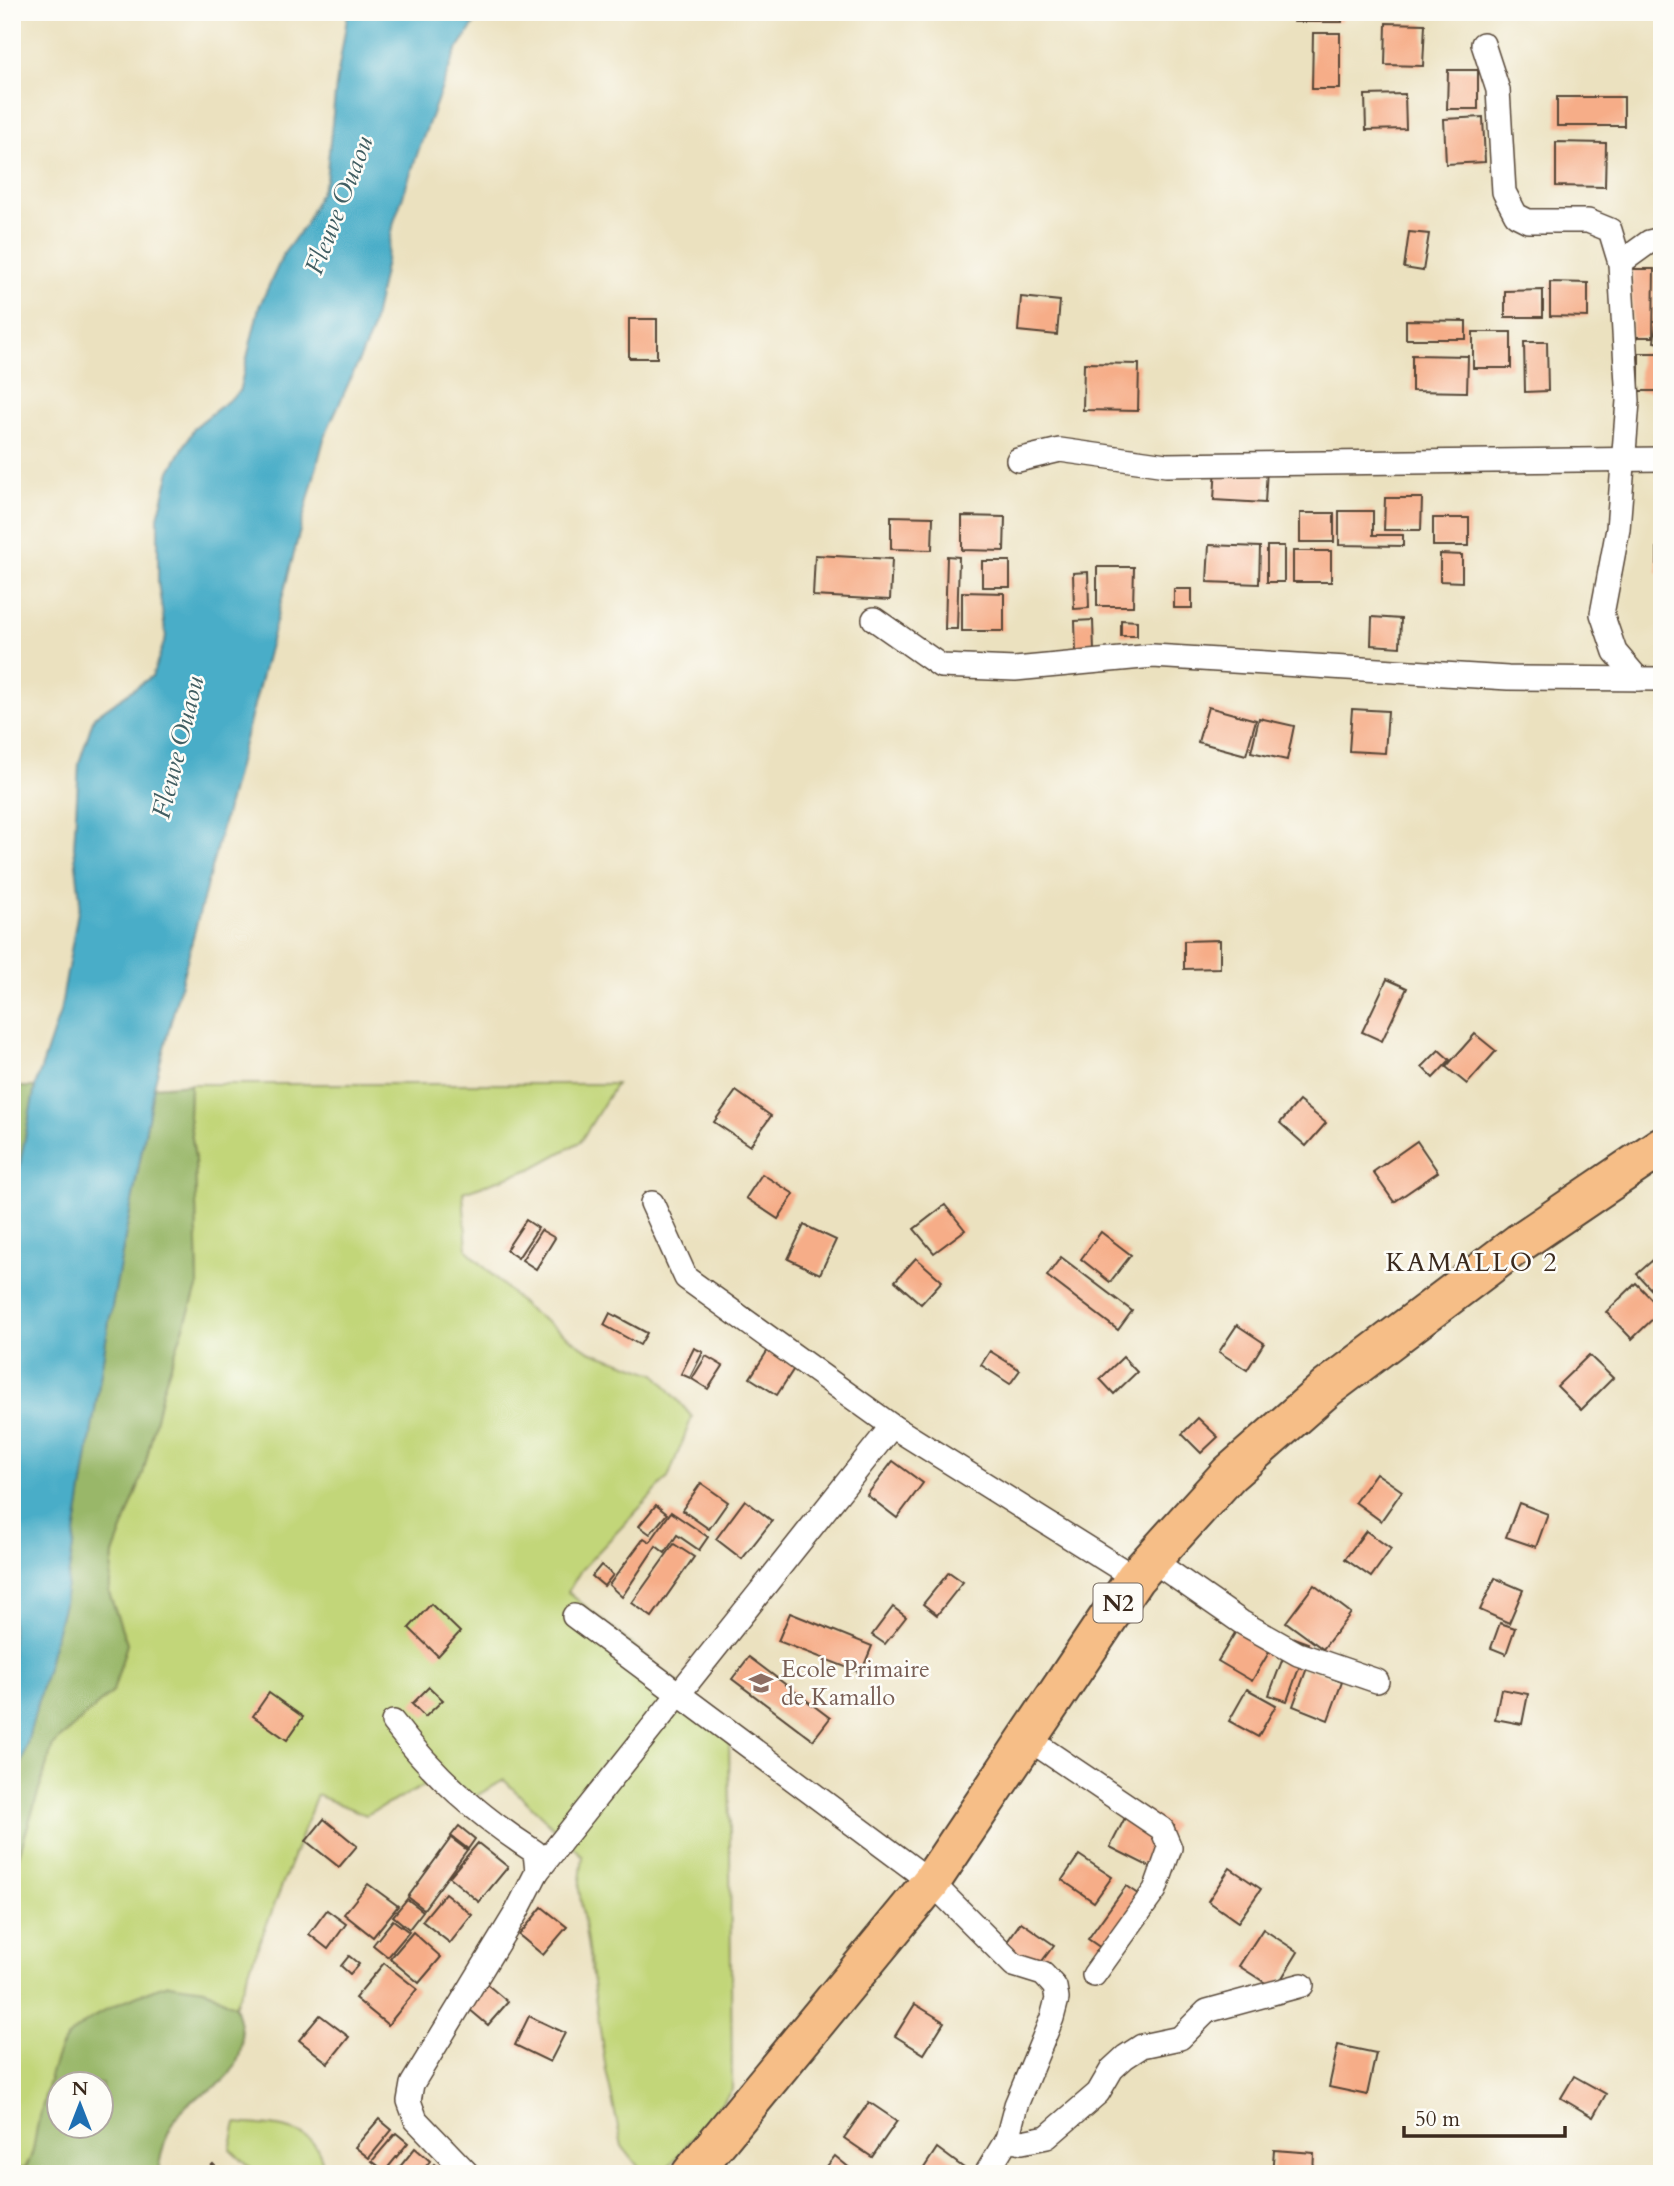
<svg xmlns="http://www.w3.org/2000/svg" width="1674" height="2186" font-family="Cardo,serif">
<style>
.green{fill:#c2d679;stroke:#7e804c;stroke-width:2}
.forest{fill:#99b769;stroke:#6a7044;stroke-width:2;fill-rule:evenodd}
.water{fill:#49adc8;stroke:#426c73;stroke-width:2}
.building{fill:#f6ad88}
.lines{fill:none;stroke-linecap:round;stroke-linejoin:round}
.street-casing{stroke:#554536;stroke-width:26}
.highway-casing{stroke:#554536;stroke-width:42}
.street{stroke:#fff;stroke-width:23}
.highway{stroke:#f6be87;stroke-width:38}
.labels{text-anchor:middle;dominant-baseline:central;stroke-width:5;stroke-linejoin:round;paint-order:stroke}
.shield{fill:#fdfcf7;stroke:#75695f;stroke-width:2}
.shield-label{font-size:23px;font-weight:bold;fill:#3b2a1e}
.education-label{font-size:24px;fill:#785e54;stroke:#fdfcf7;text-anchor:start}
.water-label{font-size:26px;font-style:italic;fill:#415e62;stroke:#fdfcf7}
.neighbourhood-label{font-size:26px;letter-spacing:2px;fill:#3b2a1e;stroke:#fdfcf7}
</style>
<rect width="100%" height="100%" fill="#fdfcf7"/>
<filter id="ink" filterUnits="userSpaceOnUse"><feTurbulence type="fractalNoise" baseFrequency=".0143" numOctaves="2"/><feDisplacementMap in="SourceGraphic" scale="14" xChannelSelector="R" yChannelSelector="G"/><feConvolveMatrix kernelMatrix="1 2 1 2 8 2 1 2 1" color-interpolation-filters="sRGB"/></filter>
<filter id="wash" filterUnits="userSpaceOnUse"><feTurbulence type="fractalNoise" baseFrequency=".00686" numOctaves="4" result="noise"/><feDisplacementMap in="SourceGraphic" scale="28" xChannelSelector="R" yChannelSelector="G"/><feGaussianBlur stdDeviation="1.57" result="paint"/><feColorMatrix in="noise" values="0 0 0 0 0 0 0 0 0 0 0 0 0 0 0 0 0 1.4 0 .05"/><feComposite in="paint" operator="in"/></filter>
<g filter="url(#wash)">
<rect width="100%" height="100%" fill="#ebe1bf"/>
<!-- green -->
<g class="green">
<path d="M190,1084H616L580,1142L531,1169L463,1192L467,1250L526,1308L589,1351L656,1374L692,1417L668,1478L581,1570L568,1592L729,1725L732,2090L663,2174H644L622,2146L606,2070L579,1889L583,1856L504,1780L455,1808L428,1784L366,1815L317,1795L235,2006L204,1989L61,2046L37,2127L35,2152L25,2167L12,2170V1877L53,1745L113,1691L127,1644L109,1593L113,1554L143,1474L163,1388L198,1285L195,1159L189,1117Z"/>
<path d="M236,2123C275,2127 322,2123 324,2174H257L230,2149Z"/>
</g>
<!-- forest -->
<g class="forest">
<path d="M190,1084L189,1117L195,1159L198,1285L163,1388L143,1474L113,1554L109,1593L127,1644L113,1691L53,1745L12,1877V1800L64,1603L109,1322L154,1087Z"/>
<path d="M12,1087H35L12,1204Z"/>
<path d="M169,1984L204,1989L235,2006C244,2034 247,2058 223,2081C213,2091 197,2095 187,2105C168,2123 161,2149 158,2174H12V2170L26,2167C36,2150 34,2134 40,2116C46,2094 50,2069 60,2049C74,2019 139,1993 169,1984ZM60,2084H102V2126H60Z"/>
</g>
<!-- water -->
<path class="water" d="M348,12H482L455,53L420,146L394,222L371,334L325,435L154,1086L109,1322L64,1603L12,1800V1204L35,1087L60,1012L80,900L74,847L79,763L94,717L152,676L166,637L158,583V517L170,471L195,427L239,392L259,307L284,253L305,225L326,180L336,85Z"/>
<g id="blocks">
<!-- building -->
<g class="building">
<rect x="1294" y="12" width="48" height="10"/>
<path d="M1386,23L1425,24L1423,66L1385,65Z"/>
<path d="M1313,33H1340V89H1312Z"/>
<path d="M1448,70H1478V109H1447Z"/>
<path d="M1405,94L1406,129L1366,130L1365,95Z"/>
<rect x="1557" y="97" width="67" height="29"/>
<path d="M1483,117L1485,162L1446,164L1444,119Z"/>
<path d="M1556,142L1606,143L1605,187L1556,186Z"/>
<path d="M1409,232L1429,234L1423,271L1404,268Z"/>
<path d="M1632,269H1654L1653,337H1632Z"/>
<path d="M1550,282L1588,283V317L1550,316Z"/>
<path d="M1543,290V317H1505V291Z"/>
<path d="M1660,293H1662V343L1654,342Z"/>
<path d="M1021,297L1060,301L1057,335L1018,331Z"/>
<rect x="629" y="319" width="28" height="39"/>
<path d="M1406,320L1466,321V339H1406Z"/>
<rect x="1473" y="332" width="38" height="36"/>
<path d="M1524,342H1547L1548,391L1525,392Z"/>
<rect x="1639" y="353" width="23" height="38"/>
<path d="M1412,355L1468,356L1467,392L1412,391Z"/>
<path d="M1084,363L1139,364L1138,411L1083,410Z"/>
<path d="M1216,465L1267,468L1265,503L1214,500Z"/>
<path d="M1385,498H1422L1421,530H1384Z"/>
<path d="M1339,511H1373V535H1403V546L1339,545Z"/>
<rect x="1300" y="513" width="34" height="29"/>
<path d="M891,516L933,517L932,550L891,549Z"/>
<path d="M962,516L1005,517L1004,551L962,550Z"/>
<rect x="1433" y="518" width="36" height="28"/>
<path d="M1209,545L1260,547L1259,584L1207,582Z"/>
<rect x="1267" y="546" width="17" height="36"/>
<rect x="1657" y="547" width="5" height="26"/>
<rect x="1293" y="551" width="38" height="31"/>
<path d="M1440,554L1462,555V582L1440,581Z"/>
<path d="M815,555L892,559L890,600L813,596Z"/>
<path d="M947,556L959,557L957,629H945Z"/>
<rect x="982" y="561" width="28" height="26"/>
<path d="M1097,567H1134L1133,606H1097Z"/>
<path d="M1088,572L1089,608L1074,609L1073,573Z"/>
<rect x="1174" y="589" width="18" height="19"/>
<path d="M962,592L1004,593V631H962Z"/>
<path d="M1372,617L1401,619L1400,647L1371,645Z"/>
<path d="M1093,620L1094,652L1076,653L1075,621Z"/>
<path d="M1121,620L1137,621V636H1121Z"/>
<path d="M1208,707L1256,720L1246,755L1198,742Z"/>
<path d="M1352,709L1388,711L1385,753L1349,751Z"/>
<path d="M1259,718L1294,726L1287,760L1251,752Z"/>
<path d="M1220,940V968L1184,969V941Z"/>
<path d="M1387,979L1407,988L1382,1041L1362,1032Z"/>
<path d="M1475,1034L1496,1051L1467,1084L1446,1067Z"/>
<path d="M1439,1050L1450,1060L1433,1078L1422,1067Z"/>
<path d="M736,1091L771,1116L750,1146L714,1122Z"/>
<path d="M1299,1101L1326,1123L1306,1146L1280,1123Z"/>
<path d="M1417,1141L1438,1172L1394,1202L1373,1172Z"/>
<path d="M762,1174L794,1194L778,1219L746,1198Z"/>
<path d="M945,1205L965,1230L934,1253L914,1229Z"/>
<path d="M526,1220L538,1228L518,1258L506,1250Z"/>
<path d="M804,1225L836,1240L820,1274L788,1259Z"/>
<path d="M541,1230L555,1238L536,1269L522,1260Z"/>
<path d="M1101,1232L1131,1255L1110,1282L1081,1259Z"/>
<path d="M1662,1252V1292L1657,1296L1637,1274Z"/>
<path d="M1061,1257L1132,1311L1118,1330L1047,1276Z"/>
<path d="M916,1258L942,1281L921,1304L895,1281Z"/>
<path d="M1636,1283L1662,1310L1632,1339L1606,1312Z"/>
<path d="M610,1313L647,1333L640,1345L604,1325Z"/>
<path d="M1237,1325L1264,1343L1247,1370L1219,1352Z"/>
<path d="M694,1348L703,1352L690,1378L681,1374Z"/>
<path d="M768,1350L795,1367L777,1395L750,1378Z"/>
<path d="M990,1351L1020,1370L1010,1384L981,1365Z"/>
<path d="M1589,1355L1613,1378L1581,1410L1557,1386Z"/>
<path d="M706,1356L723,1366L708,1389L692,1379Z"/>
<path d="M1123,1357L1137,1372L1114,1394L1100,1379Z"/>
<path d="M1198,1418L1218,1437L1201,1453L1182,1434Z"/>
<path d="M893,1461L923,1483L897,1518L867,1495Z"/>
<path d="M1376,1473L1402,1491L1381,1521L1355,1502Z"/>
<path d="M701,1483L728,1502L709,1529L682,1510Z"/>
<path d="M745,1500L772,1521L742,1559L716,1539Z"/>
<path d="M1519,1503L1548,1514L1536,1547L1506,1537Z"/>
<path d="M656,1505L667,1514L650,1534L639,1526Z"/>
<path d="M671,1512L708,1537L699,1550L677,1535L665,1553L656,1546L622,1597L609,1585L644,1538L650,1542Z"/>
<path d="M1366,1531L1391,1549L1371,1577L1345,1559Z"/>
<path d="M674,1544L694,1557L652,1617L632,1603Z"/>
<path d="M601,1565L613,1575L604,1586L592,1576Z"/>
<path d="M949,1572L963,1582L937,1615L923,1604Z"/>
<path d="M1495,1578L1523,1590L1509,1623L1480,1610Z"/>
<path d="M1314,1585L1351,1613L1323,1649L1286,1622Z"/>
<path d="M431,1604L460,1632L438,1656L409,1628Z"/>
<path d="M893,1607L906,1617L885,1644L872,1635Z"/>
<path d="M790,1613L872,1646L861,1673L778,1641Z"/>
<path d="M1500,1623L1515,1628L1506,1654L1491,1648Z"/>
<path d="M1238,1628L1271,1649L1252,1681L1218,1661Z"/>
<path d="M1291,1637L1308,1643L1287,1701L1269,1695Z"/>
<path d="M749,1657L830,1718L813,1740L732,1679Z"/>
<path d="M1307,1668L1342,1682L1328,1720L1293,1706Z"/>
<path d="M429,1687L443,1700L425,1717L412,1704Z"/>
<path d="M1247,1689L1276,1705L1258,1737L1229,1721Z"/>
<path d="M1501,1689L1528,1694L1522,1724L1495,1719Z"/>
<path d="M269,1693L303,1717L287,1740L253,1716Z"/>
<path d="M1132,1804L1174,1825L1152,1868L1110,1847Z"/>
<path d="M324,1819L357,1846L339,1867L306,1841Z"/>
<path d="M459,1826L475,1839L468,1849L451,1836Z"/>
<path d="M451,1838L467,1850L424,1909L408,1897Z"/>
<path d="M478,1843L508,1867L479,1902L449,1877Z"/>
<path d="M1079,1855L1112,1877L1094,1902L1062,1880Z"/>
<path d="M1230,1868L1261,1889L1238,1922L1208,1901Z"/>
<path d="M368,1884L398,1906L373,1937L344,1914Z"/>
<path d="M1126,1886L1145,1899L1107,1952L1088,1939Z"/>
<path d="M445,1893L472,1915L450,1943L422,1921Z"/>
<path d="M407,1899L423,1911L409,1929L393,1916Z"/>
<path d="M542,1907L567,1927L543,1955L519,1935Z"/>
<path d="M327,1910L346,1924L328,1949L309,1934Z"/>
<path d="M393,1920L409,1932L388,1957L373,1945Z"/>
<path d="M1021,1922L1054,1945L1036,1969L1004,1946Z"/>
<path d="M1263,1929L1298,1952L1275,1989L1239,1966Z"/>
<path d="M413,1932L441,1957L419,1983L390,1959Z"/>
<path d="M349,1956L359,1964L350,1974L341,1966Z"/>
<path d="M384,1963L417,1989L388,2025L355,1998Z"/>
<path d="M483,1981L508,2002L488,2025L463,2004Z"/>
<path d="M915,2004L944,2022L924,2054L895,2036Z"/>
<path d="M320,2015L349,2037L328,2063L299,2040Z"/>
<path d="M529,2016L565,2033L550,2062L515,2045Z"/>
<path d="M1338,2045L1376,2053L1367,2095L1329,2087Z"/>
<path d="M1574,2076L1606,2094L1593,2117L1561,2098Z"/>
<path d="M869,2102L897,2121L872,2157L844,2138Z"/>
<path d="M379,2119L392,2130L369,2158L355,2147Z"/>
<path d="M396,2133L408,2143L385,2171L372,2161Z"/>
<path d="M415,2148L430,2161L420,2174H394Z"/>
<path d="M937,2148L972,2174H920Z"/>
<path d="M1274,2150L1314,2153L1313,2174H1272Z"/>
<path d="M835,2156L857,2174H821Z"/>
<path d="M213,2164L223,2174H202Z"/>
<path d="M434,2164L446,2174H426Z"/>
</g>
</g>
</g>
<g filter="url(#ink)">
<use href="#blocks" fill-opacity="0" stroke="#554536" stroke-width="2"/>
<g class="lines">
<!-- street casing -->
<g class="street-casing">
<g id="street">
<path d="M1483,44L1498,90L1504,192L1516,215L1528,221H1588L1610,230L1620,263L1628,401L1618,529L1602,614L1615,652L1638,679"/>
<path d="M1620,263L1649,242L1662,239"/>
<path d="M1018,460L1060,450L1166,465L1662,459"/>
<path d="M874,619L941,666L1015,669L1153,656L1508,678L1662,679"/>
<path d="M652,1203L686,1278L892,1426L1135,1578"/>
<path d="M1152,1560L1241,1622L1298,1654L1377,1681"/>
<path d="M574,1616L931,1882L1014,1965L1043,1974L1055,1987L1057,1999L1052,2018L1016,2105L1007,2139L986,2174"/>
<path d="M393,1722C434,1776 479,1816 535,1852L537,1872L516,1913L412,2084L409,2101L416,2120L468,2174"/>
<path d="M1027,1738L1162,1829L1170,1848L1155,1890L1094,1975"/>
<path d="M537,1872L892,1426"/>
<path d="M1007,2139L1022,2142L1047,2137L1098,2093L1112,2069L1125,2057L1142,2046L1180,2038L1207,2011L1302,1985"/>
</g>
</g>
<!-- highway casing -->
<g class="highway-casing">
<path id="highway" d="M691,2174L931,1882L1135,1578L1229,1474L1327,1388L1519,1243L1662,1146"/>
</g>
<!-- street -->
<use href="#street" class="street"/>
<!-- highway -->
<use href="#highway" class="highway"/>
</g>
</g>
<!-- icons -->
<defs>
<g id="school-bare" transform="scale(1.89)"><path d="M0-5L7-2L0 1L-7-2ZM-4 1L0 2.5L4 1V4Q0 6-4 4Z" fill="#8d6e63" stroke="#fdfcf7" stroke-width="2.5" paint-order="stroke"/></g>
</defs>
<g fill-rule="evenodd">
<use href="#school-bare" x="761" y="1683"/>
</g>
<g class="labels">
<!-- shield labels -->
<rect class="shield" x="1093.5" y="1583.5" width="49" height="39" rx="5"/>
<g class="shield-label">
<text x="1118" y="1603">N2</text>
</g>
<!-- education labels -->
<g class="education-label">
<text x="781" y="1669">Ecole Primaire<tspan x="781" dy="28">de Kamallo</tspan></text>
</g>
<!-- water labels -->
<g class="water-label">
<text transform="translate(339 205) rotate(-69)">Fleuve Ouaou</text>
<text transform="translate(178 747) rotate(-76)">Fleuve Ouaou</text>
</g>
<!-- neighbourhood labels -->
<g class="neighbourhood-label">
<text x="1472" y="1262">KAMALLO 2</text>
</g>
</g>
<!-- margin -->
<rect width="1674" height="2186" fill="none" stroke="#fdfcf7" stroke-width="42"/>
<!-- north arrow -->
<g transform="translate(80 2105)"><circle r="33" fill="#fdfcf7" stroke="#afa8a0" stroke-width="2"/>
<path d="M0-5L12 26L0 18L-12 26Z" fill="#1f6fb2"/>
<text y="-10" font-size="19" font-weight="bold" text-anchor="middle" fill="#3b2a1e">N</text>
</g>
<!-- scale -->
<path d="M1404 2126v10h161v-10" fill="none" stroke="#3b2a1e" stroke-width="3.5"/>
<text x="1415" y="2126" font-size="21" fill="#3b2a1e" stroke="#fdfcf7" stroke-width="5" paint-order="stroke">50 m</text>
</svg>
